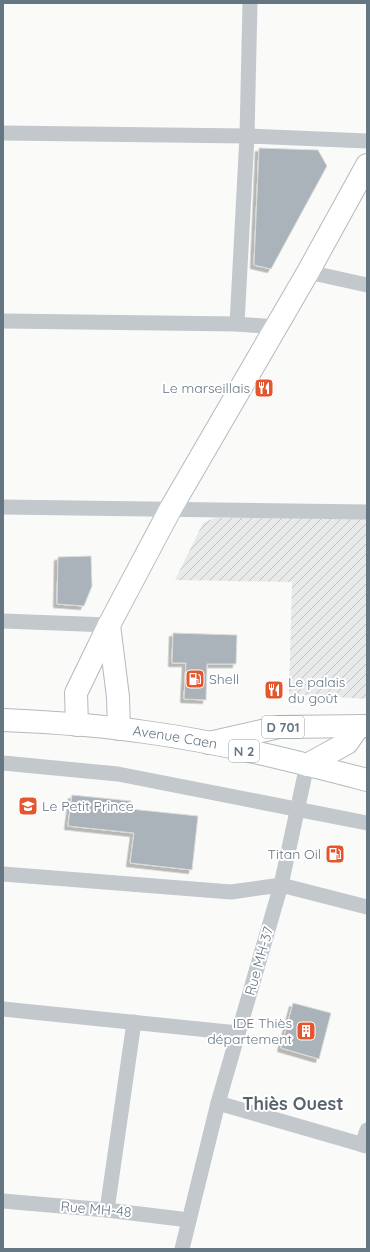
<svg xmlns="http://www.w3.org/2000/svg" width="370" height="1252" font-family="Quicksand,sans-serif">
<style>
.industrial{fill:url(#industrial-furrows)}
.building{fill:#aab3b9;stroke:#dcdcda;filter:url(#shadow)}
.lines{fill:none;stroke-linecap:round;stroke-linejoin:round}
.secondary-casing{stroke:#b3babf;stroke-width:24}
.primary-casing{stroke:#b5babe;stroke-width:24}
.highway-casing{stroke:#b4b9bd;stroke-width:24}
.street{stroke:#c3c8cc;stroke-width:15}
.secondary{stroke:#fff;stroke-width:22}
.primary{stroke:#fff;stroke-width:22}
.highway{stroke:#fff;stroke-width:22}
.labels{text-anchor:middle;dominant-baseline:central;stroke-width:4;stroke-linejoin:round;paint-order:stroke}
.shield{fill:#fff;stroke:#939fa8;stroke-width:1}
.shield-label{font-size:13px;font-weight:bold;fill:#657683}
.poi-label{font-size:14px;fill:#657683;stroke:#fff;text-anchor:end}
.street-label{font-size:14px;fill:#657683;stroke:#fff}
.district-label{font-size:18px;font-weight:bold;fill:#57646e;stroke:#fff}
</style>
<defs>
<pattern id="industrial-furrows" width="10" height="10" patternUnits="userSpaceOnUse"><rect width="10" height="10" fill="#e8e9e9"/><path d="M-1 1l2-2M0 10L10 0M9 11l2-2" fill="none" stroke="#c0c1c2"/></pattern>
<filter id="shadow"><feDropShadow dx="-3.5" dy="3.5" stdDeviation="0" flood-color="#0004"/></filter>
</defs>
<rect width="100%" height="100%" fill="#fafaf8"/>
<!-- industrial -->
<path class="industrial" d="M367,517V699L289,694L292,582L175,580L203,523L214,518Z"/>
<!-- building -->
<g class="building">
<path d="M259,148L318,150L327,166L271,269L254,265Z"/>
<path d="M91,556L92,586L84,606L57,604L58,557Z"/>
<path d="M173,633L237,635L236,664H207L206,700L184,699L186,663H172Z"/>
<path d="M72,795L131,801L130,809L198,816L192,870L130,863L134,833L68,826Z"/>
<path d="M293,1003L331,1013L319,1059L281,1048Z"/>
</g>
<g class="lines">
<!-- secondary casing -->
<g class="secondary-casing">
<g id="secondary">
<path d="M109,625L118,697L119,729"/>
<path d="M77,725L76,693L109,625L171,508L308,272L367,165"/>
</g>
</g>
<!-- primary casing -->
<g class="primary-casing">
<path id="primary" d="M209,743L279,727L367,726"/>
</g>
<!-- highway casing -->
<g class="highway-casing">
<g id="highway">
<path id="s1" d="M3,720C50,722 98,725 145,732C220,742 294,761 367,780"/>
<path d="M307,765L347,743L359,726"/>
</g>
</g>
<!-- street -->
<g class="street">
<path d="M3,133L247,136L367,141"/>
<path d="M308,272L367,285"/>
<path d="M3,321L237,324L276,327"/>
<path d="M237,324L247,136L250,3"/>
<path d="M3,507L367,512"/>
<path d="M3,621L109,625"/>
<path d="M3,763L118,774L367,823"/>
<path d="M3,874L231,892L281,885L367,907"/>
<path d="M3,1009L238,1033"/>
<path d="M218,1103L367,1146"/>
<path d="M362,1145L367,1130"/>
<path d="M3,1201L107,1210L189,1220"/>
<path d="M107,1210L134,1022"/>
<path d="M182,1249L218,1103L281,885L307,765"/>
</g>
<!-- secondary -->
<use href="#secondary" class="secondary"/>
<!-- primary -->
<use href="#primary" class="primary"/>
<!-- highway -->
<use href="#highway" class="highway"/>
</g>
<!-- icons -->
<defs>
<g id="restaurant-square" transform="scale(1)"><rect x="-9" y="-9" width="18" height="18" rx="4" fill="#e4572e" stroke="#fff"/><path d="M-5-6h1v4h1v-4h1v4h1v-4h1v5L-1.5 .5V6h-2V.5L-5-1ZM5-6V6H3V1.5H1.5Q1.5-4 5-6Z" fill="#fff"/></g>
<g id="fuel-square" transform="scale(1)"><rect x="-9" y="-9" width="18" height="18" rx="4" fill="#e4572e" stroke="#fff"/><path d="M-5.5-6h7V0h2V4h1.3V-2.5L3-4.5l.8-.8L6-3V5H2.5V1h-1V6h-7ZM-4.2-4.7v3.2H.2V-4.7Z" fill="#fff"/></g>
<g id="school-square" transform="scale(1)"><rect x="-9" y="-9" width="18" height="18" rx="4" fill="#e4572e" stroke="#fff"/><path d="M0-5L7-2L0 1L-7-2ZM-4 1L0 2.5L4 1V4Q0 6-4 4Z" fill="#fff"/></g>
<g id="building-square" transform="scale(1)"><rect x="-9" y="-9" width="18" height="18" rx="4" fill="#e4572e" stroke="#fff"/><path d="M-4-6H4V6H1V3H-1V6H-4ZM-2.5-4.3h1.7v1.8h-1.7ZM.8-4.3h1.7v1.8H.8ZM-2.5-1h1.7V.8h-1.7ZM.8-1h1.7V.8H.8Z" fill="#fff"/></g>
</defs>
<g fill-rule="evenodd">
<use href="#restaurant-square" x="264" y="388"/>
<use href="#fuel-square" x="195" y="679"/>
<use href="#restaurant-square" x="274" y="690"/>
<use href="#school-square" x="28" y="806"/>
<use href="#fuel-square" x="335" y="854"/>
<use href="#building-square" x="306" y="1031"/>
</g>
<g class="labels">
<!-- shield labels -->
<g class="shield">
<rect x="262" y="716" width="42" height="22" rx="3"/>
<rect x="229" y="740" width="30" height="22" rx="3"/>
</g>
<g class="shield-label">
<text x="283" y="727">D 701</text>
<text x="244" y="751">N 2</text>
</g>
<!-- poi labels -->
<g class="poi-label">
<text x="250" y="388">Le marseillais</text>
<text x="209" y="679" text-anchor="start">Shell</text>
<text x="288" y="682" text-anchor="start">Le palais<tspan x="288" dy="16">du goût</tspan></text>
<text x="42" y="806" text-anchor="start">Le Petit Prince</text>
<text x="321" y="854">Titan Oil</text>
<text x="292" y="1023">IDE Thiès<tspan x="292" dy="16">département</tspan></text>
</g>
<!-- street labels -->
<g class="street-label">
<text stroke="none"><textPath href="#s1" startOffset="173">Avenue Caen</textPath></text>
<text transform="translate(259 961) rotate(-74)">Rue MH-37</text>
<text transform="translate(96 1209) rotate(5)">Rue MH-48</text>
</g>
<!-- district labels -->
<g class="district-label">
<text x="293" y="1103">Thiès Ouest</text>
</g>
</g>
<!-- border -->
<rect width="370" height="1252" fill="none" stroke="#657683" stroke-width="8"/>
</svg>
